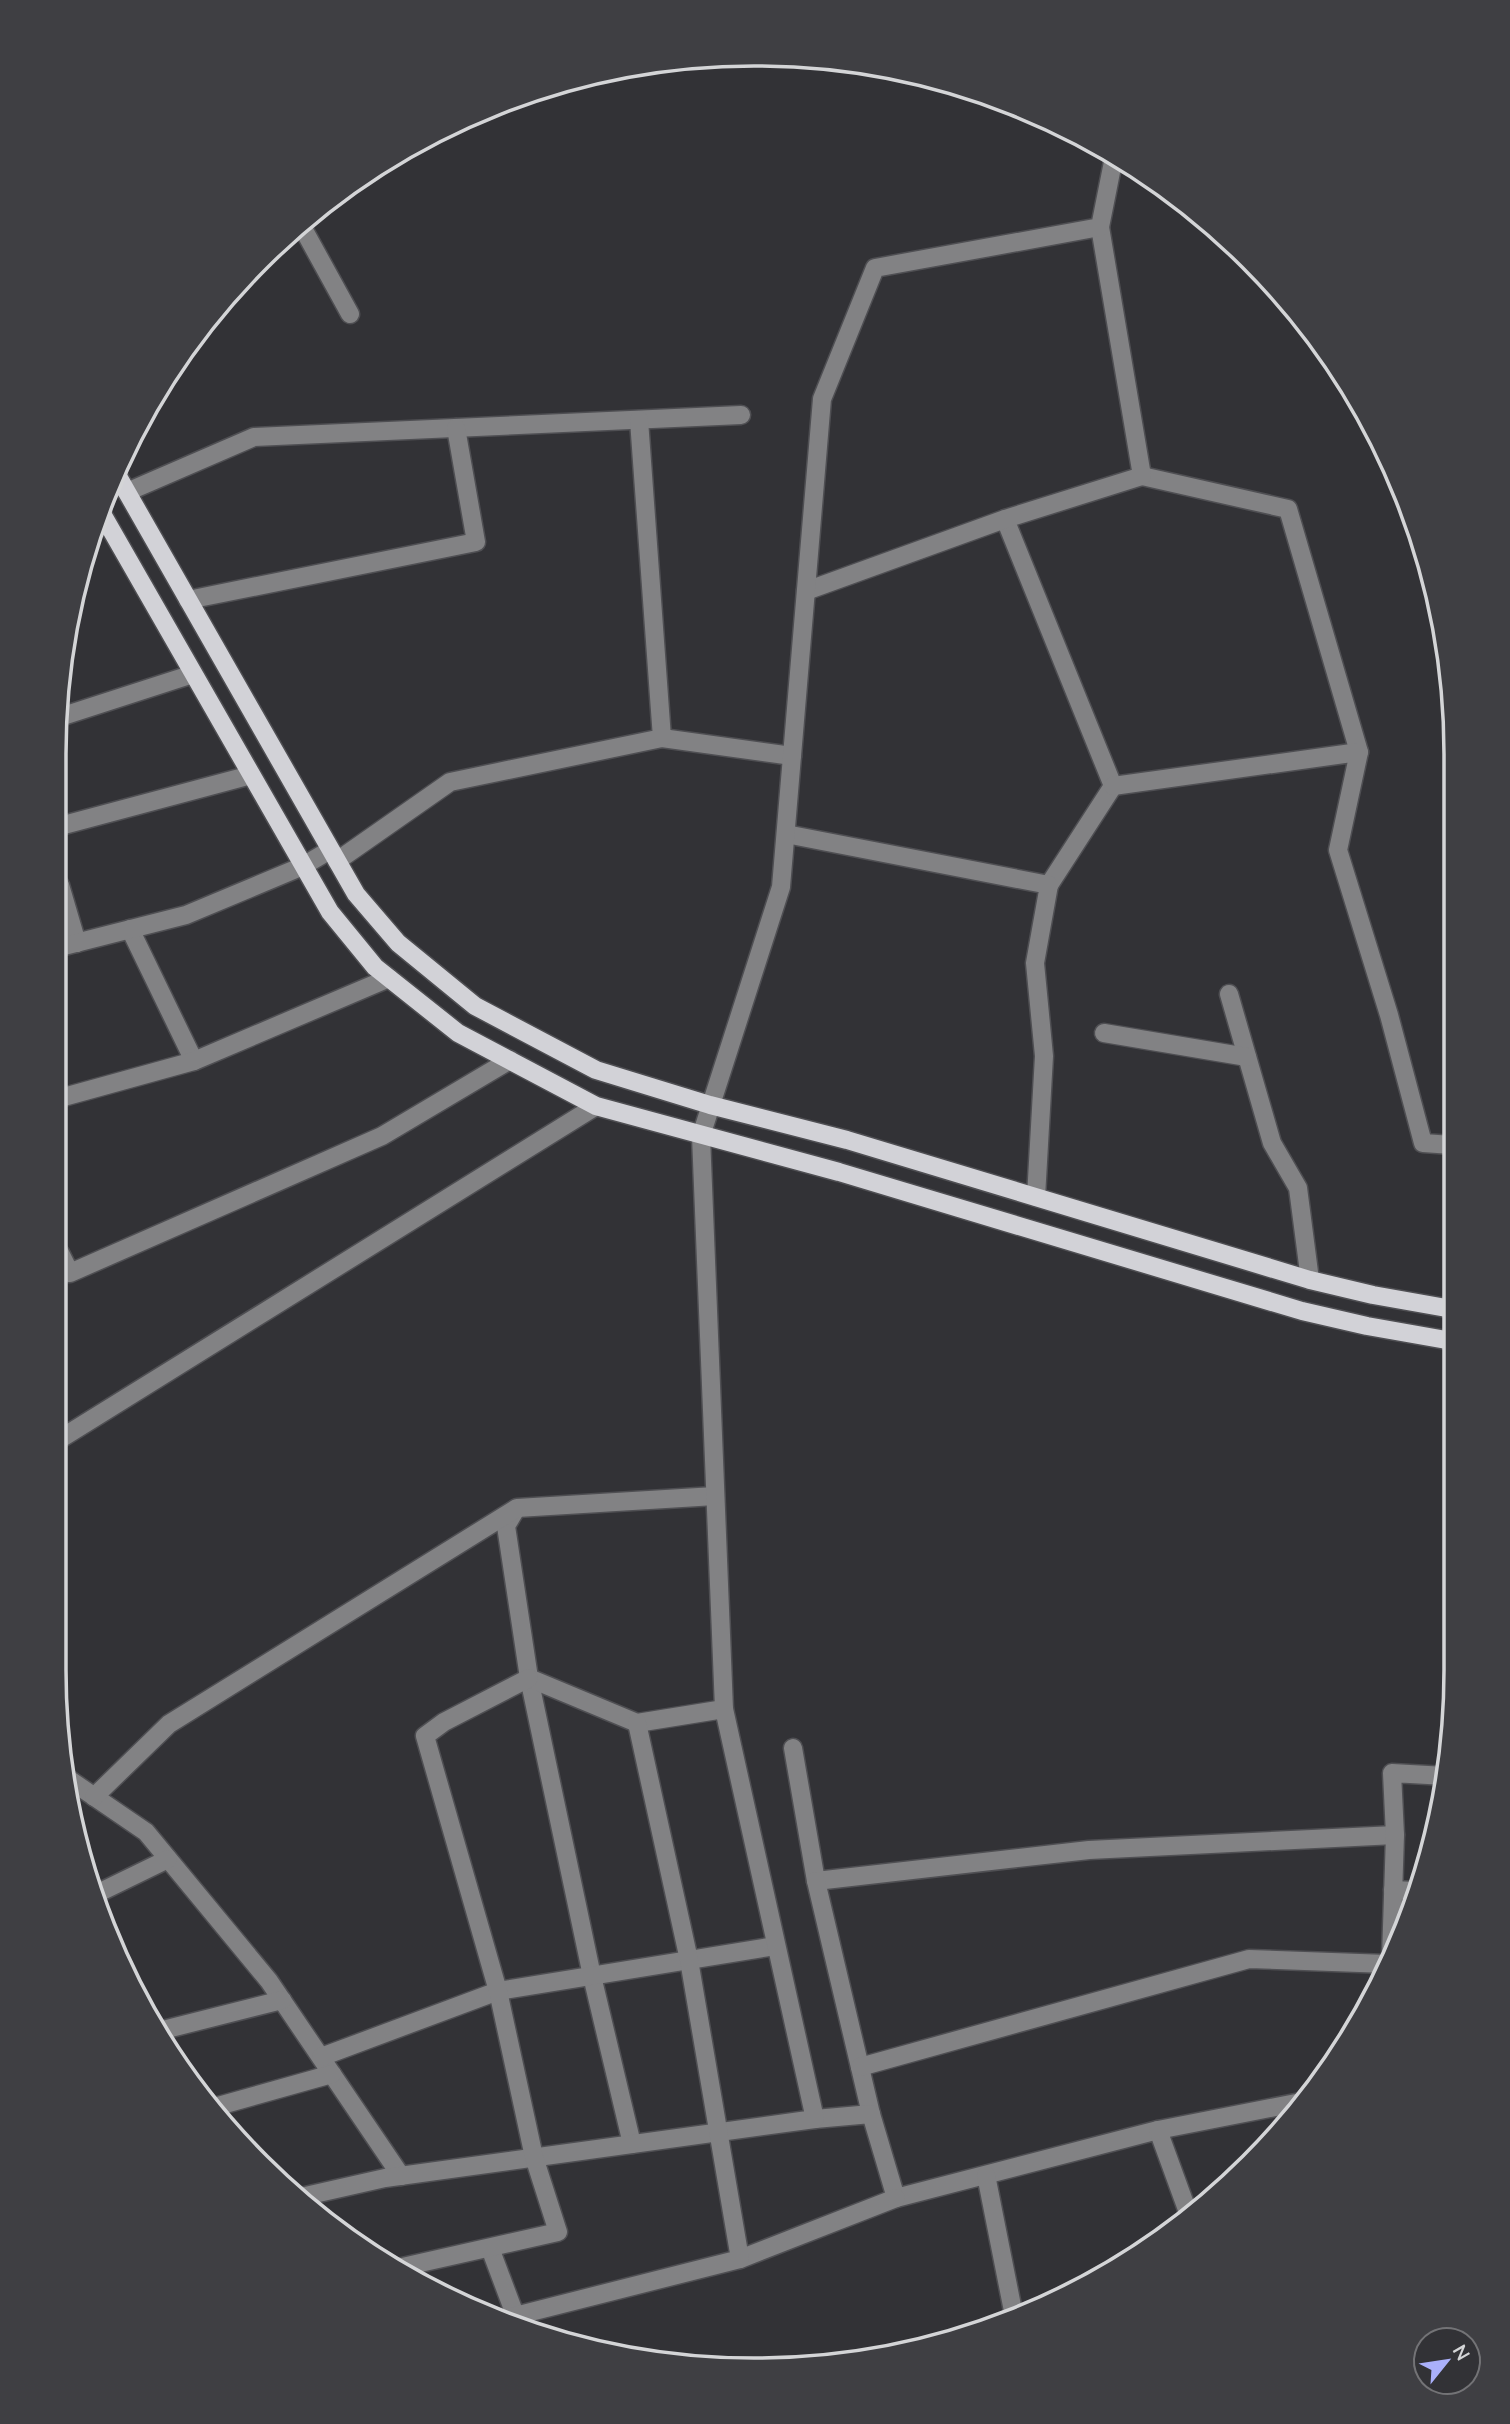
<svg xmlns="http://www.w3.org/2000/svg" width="1510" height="2424" font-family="'Nunito Sans',sans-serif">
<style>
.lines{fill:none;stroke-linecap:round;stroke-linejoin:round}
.minor-casing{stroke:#4f4f53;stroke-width:21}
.major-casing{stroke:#4f4f53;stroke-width:21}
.minor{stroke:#828284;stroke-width:18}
.major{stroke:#d2d2d7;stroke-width:18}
.rim{fill:none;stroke:#d4d5d7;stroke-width:3.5}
</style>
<rect width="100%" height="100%" fill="#323236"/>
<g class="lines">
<!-- minor casing -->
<g class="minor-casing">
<g id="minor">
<path d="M300,223L350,314"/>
<path d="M1142,476L1288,509L1359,752"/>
<path d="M127,492L254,437L741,415"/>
<path d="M1005,519L1113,786L1049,885"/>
<path d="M806,591L1005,519L1142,476L1100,227"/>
<path d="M188,600L476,542L456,428"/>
<path d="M60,717L193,674"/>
<path d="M662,738L792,756"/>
<path d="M1113,786L1359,752L1338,850L1389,1015L1423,1143L1452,1145"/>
<path d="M60,826L251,775"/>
<path d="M786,834L1049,885L1035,963L1044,1056L1036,1197"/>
<path d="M337,861L450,782L662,738L639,420"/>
<path d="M60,885L77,943"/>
<path d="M130,929L194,1061"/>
<path d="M60,947L186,915L303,866L330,850"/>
<path d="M1229,994L1272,1143L1298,1188L1310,1280"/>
<path d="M1104,1033L1247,1057"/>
<path d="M60,1098L194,1061L389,978"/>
<path d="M60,1253L70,1273L382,1136L510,1060"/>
<path d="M60,1439L596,1106"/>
<path d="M516,1509L506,1526L529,1678L592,1976L632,2144"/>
<path d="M529,1678L637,1723L724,1709"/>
<path d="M793,1748L816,1881L1089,1850L1395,1835"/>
<path d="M64,1776L146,1832L269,1981L401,2176"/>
<path d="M94,1797L169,1724L517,1508L715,1496"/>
<path d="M816,1881L871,2114"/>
<path d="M1393,1890L1415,1891"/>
<path d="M92,1896L168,1859"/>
<path d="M1391,1957L1395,1835L1392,1773L1446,1776"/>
<path d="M159,2031L282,2000"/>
<path d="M321,2057L498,1991L775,1946"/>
<path d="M860,2067L1249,1959L1387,1964"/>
<path d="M211,2108L332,2074"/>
<path d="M815,2119L871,2114L896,2198L1158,2130"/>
<path d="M986,2175L1014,2316"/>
<path d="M301,2197L385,2178L815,2119L724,1709L701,1136L781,887L822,399L875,268L1100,227L1114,157"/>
<path d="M1189,2215L1158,2130L1306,2101"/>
<path d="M490,2248L520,2328"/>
<path d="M740,2259L896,2198"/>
<path d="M398,2268L558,2232L534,2157L498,1991L425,1736L444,1722L529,1678"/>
<path d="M499,2320L740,2259L689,1960L637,1723"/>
</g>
</g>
<!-- major casing -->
<g class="major-casing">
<g id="major">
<path d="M116,473L356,894L398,943L475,1006L596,1070L710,1105L847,1140L1310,1280L1373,1295L1452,1309"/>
<path d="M101,512L330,912L375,967L458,1033L596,1106L839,1172L1302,1311L1367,1326L1452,1341"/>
</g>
</g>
<!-- minor -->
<use href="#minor" class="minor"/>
<!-- major -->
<use href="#major" class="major"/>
</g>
<!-- crop -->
<path d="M0 0H1510V2424H0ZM754 66H756A688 688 0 0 1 1444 754V1670A688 688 0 0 1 756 2358H754A688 688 0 0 1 66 1670V754A688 688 0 0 1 754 66Z" fill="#3f3f43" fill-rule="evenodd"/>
<path class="rim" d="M754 66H756A688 688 0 0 1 1444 754V1670A688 688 0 0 1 756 2358H754A688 688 0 0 1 66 1670V754A688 688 0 0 1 754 66Z"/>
<!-- north arrow -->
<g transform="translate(1447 2361) rotate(60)"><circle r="33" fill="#323236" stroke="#737376" stroke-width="2"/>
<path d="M0-5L12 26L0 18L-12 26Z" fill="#aab0fb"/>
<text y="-10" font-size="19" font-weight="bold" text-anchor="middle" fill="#d4d5d7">N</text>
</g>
</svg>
